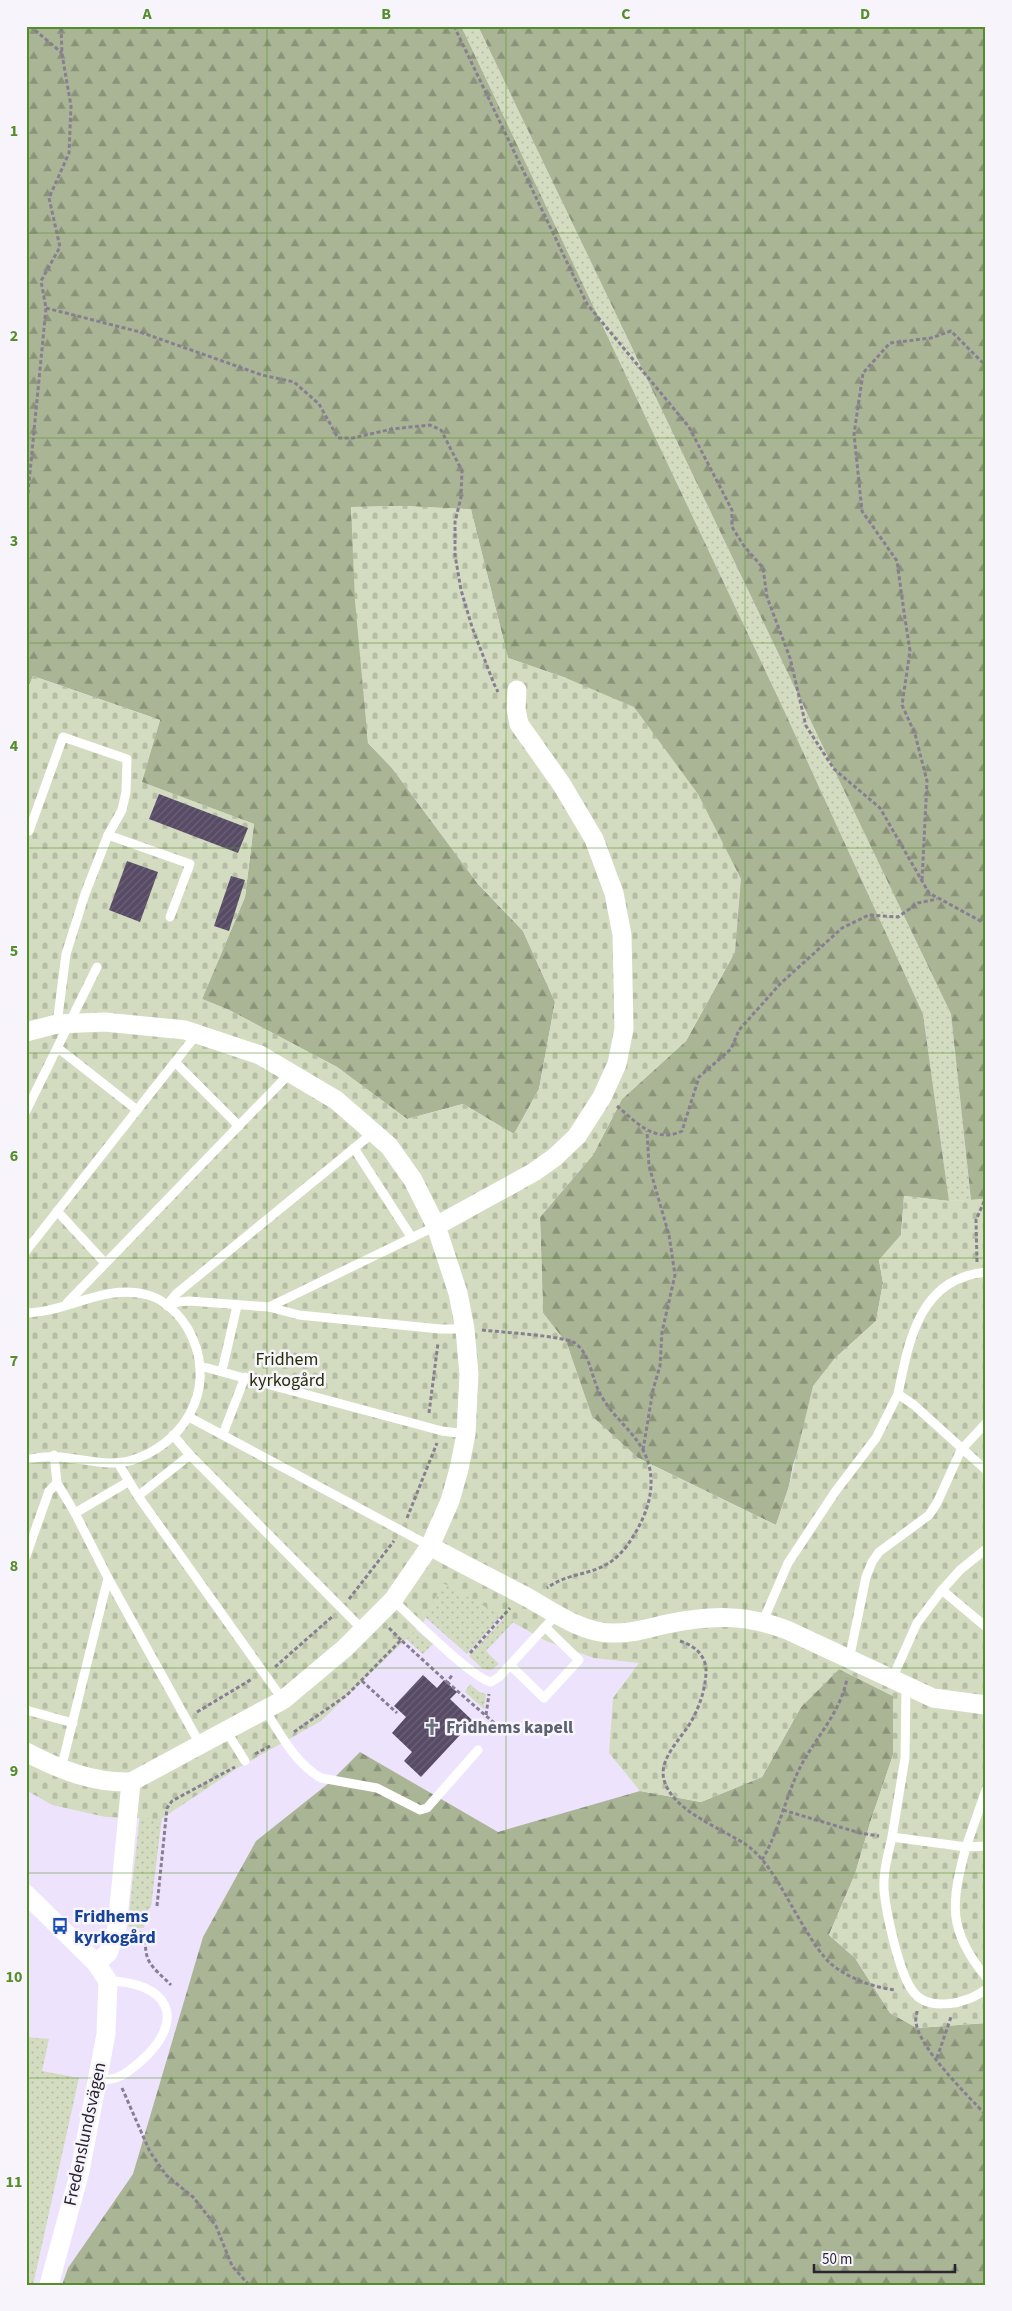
<svg xmlns="http://www.w3.org/2000/svg" width="1012" height="2311" font-family="'Source Sans 3',sans-serif">
<style>
.green{fill:url(#green-dots)}
.forest{fill:url(#forest-firs)}
.cemetery{fill:url(#cemetery-stones)}
.building{fill:url(#building-hatch)}
.lines{fill:none;stroke-linecap:round;stroke-linejoin:round}
.path{stroke:#877f91;stroke-width:3;stroke-dasharray:4 2.5;stroke-linecap:butt}
.service{stroke:#fff;stroke-width:9}
.minor{stroke:#fff;stroke-width:19}
.grid{fill:none;stroke:#548e2b;stroke-width:1;stroke-opacity:0.55}
.labels{text-anchor:middle;dominant-baseline:central;stroke-width:5;stroke-linejoin:round;paint-order:stroke}
.park-label{font-size:18px;fill:#252e07;stroke:#f7f4fb}
.worship-label{font-size:18px;font-weight:bold;fill:#5b616d;stroke:#f7f4fb;text-anchor:start}
.transit-label{font-size:18px;font-weight:bold;fill:#164399;stroke:#f7f4fb;text-anchor:start}
.street-label{font-size:18px;fill:#29242f;stroke:#f7f4fb}
.neatline{fill:none;stroke:#548e2b;stroke-width:2}
.grid-label{font-size:16px;text-anchor:middle;font-weight:bold;fill:#548e2b}
</style>
<defs>
<pattern id="green-dots" width="8" height="8" patternUnits="userSpaceOnUse" patternTransform="scale(1.25)"><rect width="8" height="8" fill="#d3dcc0"/><path d="M2 2h.1M6 6h.1" fill="none" stroke="#b5bda5" stroke-width="1.8" stroke-linecap="round"/></pattern>
<pattern id="forest-firs" width="22" height="20" patternUnits="userSpaceOnUse" patternTransform="scale(1.25)"><rect width="22" height="20" fill="#aab595"/><path d="M5 1l3.5 6h-7zM16 11l3.5 6h-7z" fill="#8a937a"/></pattern>
<pattern id="cemetery-stones" width="16" height="16" patternUnits="userSpaceOnUse" patternTransform="scale(1.25)"><rect width="16" height="16" fill="#d3dcc0"/><path d="M2 7V4a2 2 0 0 1 4 0v3zM10 15v-3a2 2 0 0 1 4 0v3z" fill="#b5bda5"/></pattern>
<pattern id="building-hatch" width="6" height="6" patternUnits="userSpaceOnUse" patternTransform="scale(1.25)"><rect width="6" height="6" fill="#574b65"/><path d="M-1 1l2-2M0 6l6-6M5 7l2-2" fill="none" stroke="#6c6277"/></pattern>
</defs>
<rect width="100%" height="100%" fill="#eee3fc"/>
<!-- green -->
<g class="green">
<path d="M461,26H478L951,1014L971,1200L949,1201L923,1014L782,706Z"/>
<path d="M423,1569L516,1600L467,1654L417,1610Z"/>
<path d="M519,1602L520,1615L486,1651L499,1664L491,1670L483,1669L469,1656Z"/>
<path d="M401,1617L433,1644L423,1654L387,1622Z"/>
<path d="M470,1684L479,1692L486,1694L484,1709L465,1692Z"/>
<path d="M141,1805L163,1808L151,1907L146,1912L144,1928L129,1927L128,1922Z"/>
<path d="M26,2037L49,2039L42,2071L79,2078L33,2285H26Z"/>
</g>
<!-- forest -->
<g class="forest">
<path d="M26,26H461L782,706L923,1014L949,1201L904,1196L901,1235L879,1260L883,1283L876,1321L834,1359L793,1464L789,1486L776,1525L638,1458L591,1416L567,1344L543,1313L540,1217L593,1155L622,1099L686,1041L735,952L566,678L508,658L471,510L405,506L351,507L368,743L392,768L478,884L523,931L555,1002L539,1089L514,1134L463,1104L407,1119L337,1067L229,1010L202,999L245,897L254,824L141,782L160,720L33,676L26,693Z"/>
<path d="M478,26H986V1199L971,1200L951,1014Z"/>
<path d="M839,1669L893,1696V1755L871,1820L855,1874L829,1935L855,1958L890,2013L917,2028L986,2023V2285H62L68,2268L133,2174L203,1937L256,1841L329,1783L360,1752L498,1832L640,1791L701,1802L762,1777L801,1707Z"/>
</g>
<!-- cemetery -->
<path class="cemetery" d="M405,506L471,509L508,658L566,678L634,707L698,794L741,879L735,952L686,1041L622,1099L593,1155L540,1217L543,1313L567,1344L592,1416L638,1458L776,1525L789,1486L813,1386L834,1359L876,1321L883,1283L879,1260L901,1235L904,1196L949,1201L986,1199V2023L917,2028L890,2013L855,1958L829,1935L855,1874L871,1820L893,1755V1696L839,1669L801,1707L762,1777L701,1802L640,1791L609,1753L613,1698L639,1663L594,1658L546,1641L443,1583L423,1623L321,1721L236,1769L161,1819L106,1817L52,1805L26,1790V693L33,676L160,720L142,782L254,824L245,897L202,999L229,1010L337,1067L407,1119L463,1104L514,1134L539,1089L555,1002L523,931L478,884L392,768L368,743L355,601L351,507Z"/>
<!-- building -->
<g class="building">
<path d="M159,794L248,828L238,853L149,819Z"/>
<path d="M127,861L158,872L140,922L109,910Z"/>
<path d="M231,876L245,880L229,931L214,926Z"/>
<path d="M423,1675L437,1688L444,1680L457,1692L450,1699L473,1721L421,1777L404,1761L412,1752L392,1733L406,1717L394,1706Z"/>
</g>
<g class="lines">
<!-- path -->
<g class="path">
<path d="M30,26L62,53"/>
<path d="M454,26L587,304L689,427L732,510V527L744,546L763,568L767,597L790,658L806,726L834,769L880,808L929,893L986,924"/>
<path d="M46,308L140,332L262,375L294,382L319,404L338,438H353L392,429L430,425L441,430L462,471L461,497L455,522V555L461,590L472,627L494,684L498,692"/>
<path d="M26,513L46,308L41,281L60,247L49,198L69,153L71,106L62,54L61,26"/>
<path d="M922,880L927,781L915,734L902,705L910,651L904,612L897,561L862,511L854,434L863,373L890,343L931,338L951,331L986,366"/>
<path d="M617,1106C636,1122 655,1144 682,1131L699,1077L731,1049L739,1030L780,984L842,928L869,915L898,917L918,903L937,899"/>
<path d="M977,1262L976,1220L986,1197"/>
<path d="M482,1330C498,1332 566,1336 575,1343C592,1356 591,1380 602,1397C612,1415 629,1428 640,1445C662,1479 648,1517 626,1547C601,1579 575,1568 547,1588"/>
<path d="M429,1413L438,1343"/>
<path d="M643,1450L653,1390L660,1366L662,1332L675,1275L669,1235L649,1166L647,1131"/>
<path d="M407,1518L437,1443"/>
<path d="M349,1599L394,1541"/>
<path d="M389,1628L401,1640"/>
<path d="M680,1641C696,1646 707,1657 706,1673C705,1690 700,1705 692,1720C683,1737 658,1758 664,1780C673,1812 722,1828 748,1846C762,1857 772,1872 781,1887C792,1906 816,1951 830,1963C847,1978 875,1988 896,1990"/>
<path d="M470,1653L510,1608"/>
<path d="M275,1667L333,1616"/>
<path d="M362,1681L397,1713"/>
<path d="M447,1682L507,1734"/>
<path d="M197,1712L252,1679"/>
<path d="M486,1715L489,1694"/>
<path d="M294,1732L347,1695L401,1640L447,1682L453,1674"/>
<path d="M255,1754L272,1745"/>
<path d="M783,1810L860,1833L879,1836"/>
<path d="M762,1860C778,1833 784,1803 797,1774C811,1742 841,1714 847,1678"/>
<path d="M157,1906L167,1808L172,1801L235,1767"/>
<path d="M133,1931L146,1934C143,1963 152,1966 171,1985"/>
<path d="M917,2011C917,2014 915,2019 916,2022C918,2047 968,2096 986,2115"/>
<path d="M937,2058L951,2017"/>
<path d="M122,2088L150,2152L166,2175L193,2197L216,2226L232,2266L249,2285"/>
</g>
<!-- service -->
<g class="service">
<path d="M29,831L63,737L127,759L126,792L122,810L108,835L85,894L66,954L57,1024"/>
<path d="M108,835L190,864L170,917"/>
<path d="M58,1048L137,1110"/>
<path d="M175,1062L239,1126"/>
<path d="M26,1111L97,967"/>
<path d="M354,1148L412,1238"/>
<path d="M57,1211L105,1263"/>
<path d="M26,1251L197,1034"/>
<path d="M986,1272C920,1278 909,1339 898,1394L914,1405L986,1470"/>
<path d="M67,1303L290,1073"/>
<path d="M167,1305L176,1294L374,1132"/>
<path d="M167,1306L178,1302L189,1301L269,1307L299,1315L440,1329H465"/>
<path d="M269,1307L436,1226"/>
<path d="M26,1313C69,1312 105,1283 148,1295C164,1299 180,1315 188,1329C217,1380 192,1437 138,1458C103,1473 66,1448 26,1460"/>
<path d="M200,1366L442,1431L466,1434"/>
<path d="M222,1371L237,1306"/>
<path d="M189,1417L430,1546"/>
<path d="M223,1434L245,1377"/>
<path d="M173,1435L190,1455L363,1630"/>
<path d="M118,1463L138,1496L283,1700"/>
<path d="M57,1483L75,1513L108,1578L201,1746"/>
<path d="M138,1496L190,1455"/>
<path d="M75,1513L128,1482"/>
<path d="M26,1556L49,1491L57,1483L54,1455"/>
<path d="M942,1590L960,1570L986,1549"/>
<path d="M393,1600C410,1616 473,1679 491,1682L499,1677L557,1614"/>
<path d="M763,1621L788,1563L835,1492L876,1438L898,1394"/>
<path d="M849,1660L866,1577L872,1562L879,1552L929,1515L937,1503L961,1450L986,1423"/>
<path d="M510,1665L544,1698L579,1660L545,1627"/>
<path d="M892,1679L917,1623L942,1590L986,1627"/>
<path d="M26,1710L73,1723"/>
<path d="M265,1710C281,1735 295,1763 321,1778L377,1788L420,1810L427,1808L478,1750"/>
<path d="M227,1732L245,1761"/>
<path d="M61,1769L108,1578"/>
<path d="M986,1790L966,1847L892,1837C888,1854 883,1872 884,1890C886,1913 899,1972 912,1990C927,2013 968,2004 986,1989"/>
<path d="M892,1837L905,1758L906,1686"/>
<path d="M986,1846L966,1847C951,1903 947,1930 986,1977"/>
<path d="M98,2079C117,2082 127,2073 141,2061C189,2018 167,1982 108,1981"/>
</g>
<!-- minor -->
<g class="minor">
<path d="M26,1032L57,1024L105,1022L185,1030L260,1055L336,1100L389,1146L413,1180L436,1226L458,1293L465,1329L469,1374L466,1434L459,1469L450,1501L430,1546L393,1600L345,1648L283,1700L131,1782L117,1928L108,1953L96,1963"/>
<path d="M436,1226L534,1172L555,1157L577,1136L602,1097L617,1064L624,1029L622,935L614,893L594,839L562,785L519,724L516,709L517,690"/>
<path d="M430,1546C460,1563 491,1578 521,1594C548,1608 580,1633 611,1633C631,1634 648,1628 667,1624C710,1615 746,1614 787,1630L933,1698L986,1705"/>
<path d="M26,1752C60,1770 93,1783 131,1782"/>
<path d="M26,1894L96,1963L108,1981L106,2034L80,2171L49,2285"/>
</g>
</g>
<!-- grid -->
<path class="grid" d="M267,26V2285M506,26V2285M745,26V2285M26,233H986M26,438H986M26,643H986M26,848H986M26,1053H986M26,1258H986M26,1463H986M26,1668H986M26,1873H986M26,2078H986"/>
<!-- icons -->
<defs>
<g id="church-bare" transform="scale(1.35)"><path d="M-1.2-6h2.4v3.5h3.3v2.4h-3.3V6h-2.4V-.1h-3.3v-2.4h3.3Z" fill="#6b7280" stroke="#f7f4fb" stroke-width="2.5" paint-order="stroke"/></g>
<g id="bus-bare" transform="scale(1.35)"><path d="M-5-6H5V4H4V6H2V4H-2V6H-4V4H-5ZM-3.5-4V0h7V-4ZM-3.5 1.2v1.5H-2V1.2ZM2 1.2v1.5H3.5V1.2Z" fill="#1a4fb4" stroke="#f7f4fb" stroke-width="2.5" paint-order="stroke"/></g>
</defs>
<g fill-rule="evenodd">
<use href="#church-bare" x="432" y="1727"/>
<use href="#bus-bare" x="60" y="1926"/>
</g>
<g class="labels">
<!-- park labels -->
<g class="park-label">
<text x="287" y="1359">Fridhem<tspan x="287" dy="21">kyrkogård</tspan></text>
</g>
<!-- worship labels -->
<g class="worship-label">
<text x="446" y="1727">Fridhems kapell</text>
</g>
<!-- transit labels -->
<g class="transit-label">
<text x="74" y="1916">Fridhems<tspan x="74" dy="21">kyrkogård</tspan></text>
</g>
<!-- street labels -->
<g class="street-label">
<text transform="translate(85 2134) rotate(-78)">Fredenslundsvägen</text>
</g>
</g>
<!-- border -->
<rect width="1012" height="2311" fill="none" stroke="#f7f4fb" stroke-width="55"/>
<!-- scale -->
<path d="M814 2264v8h141v-8" fill="none" stroke="#29242f" stroke-width="2.5"/>
<text x="822" y="2264" font-size="15" fill="#29242f" stroke="#f7f4fb" stroke-width="4" paint-order="stroke">50 m</text>
<rect x="28" y="28" width="956" height="2256" class="neatline"/>
<g class="grid-label">
<text x="147" y="19">A</text>
<text x="386" y="19">B</text>
<text x="626" y="19">C</text>
<text x="865" y="19">D</text>
<text x="14" y="136">1</text>
<text x="14" y="341">2</text>
<text x="14" y="546">3</text>
<text x="14" y="751">4</text>
<text x="14" y="956">5</text>
<text x="14" y="1161">6</text>
<text x="14" y="1366">7</text>
<text x="14" y="1571">8</text>
<text x="14" y="1776">9</text>
<text x="14" y="1982">10</text>
<text x="14" y="2187">11</text>
</g>
</svg>
